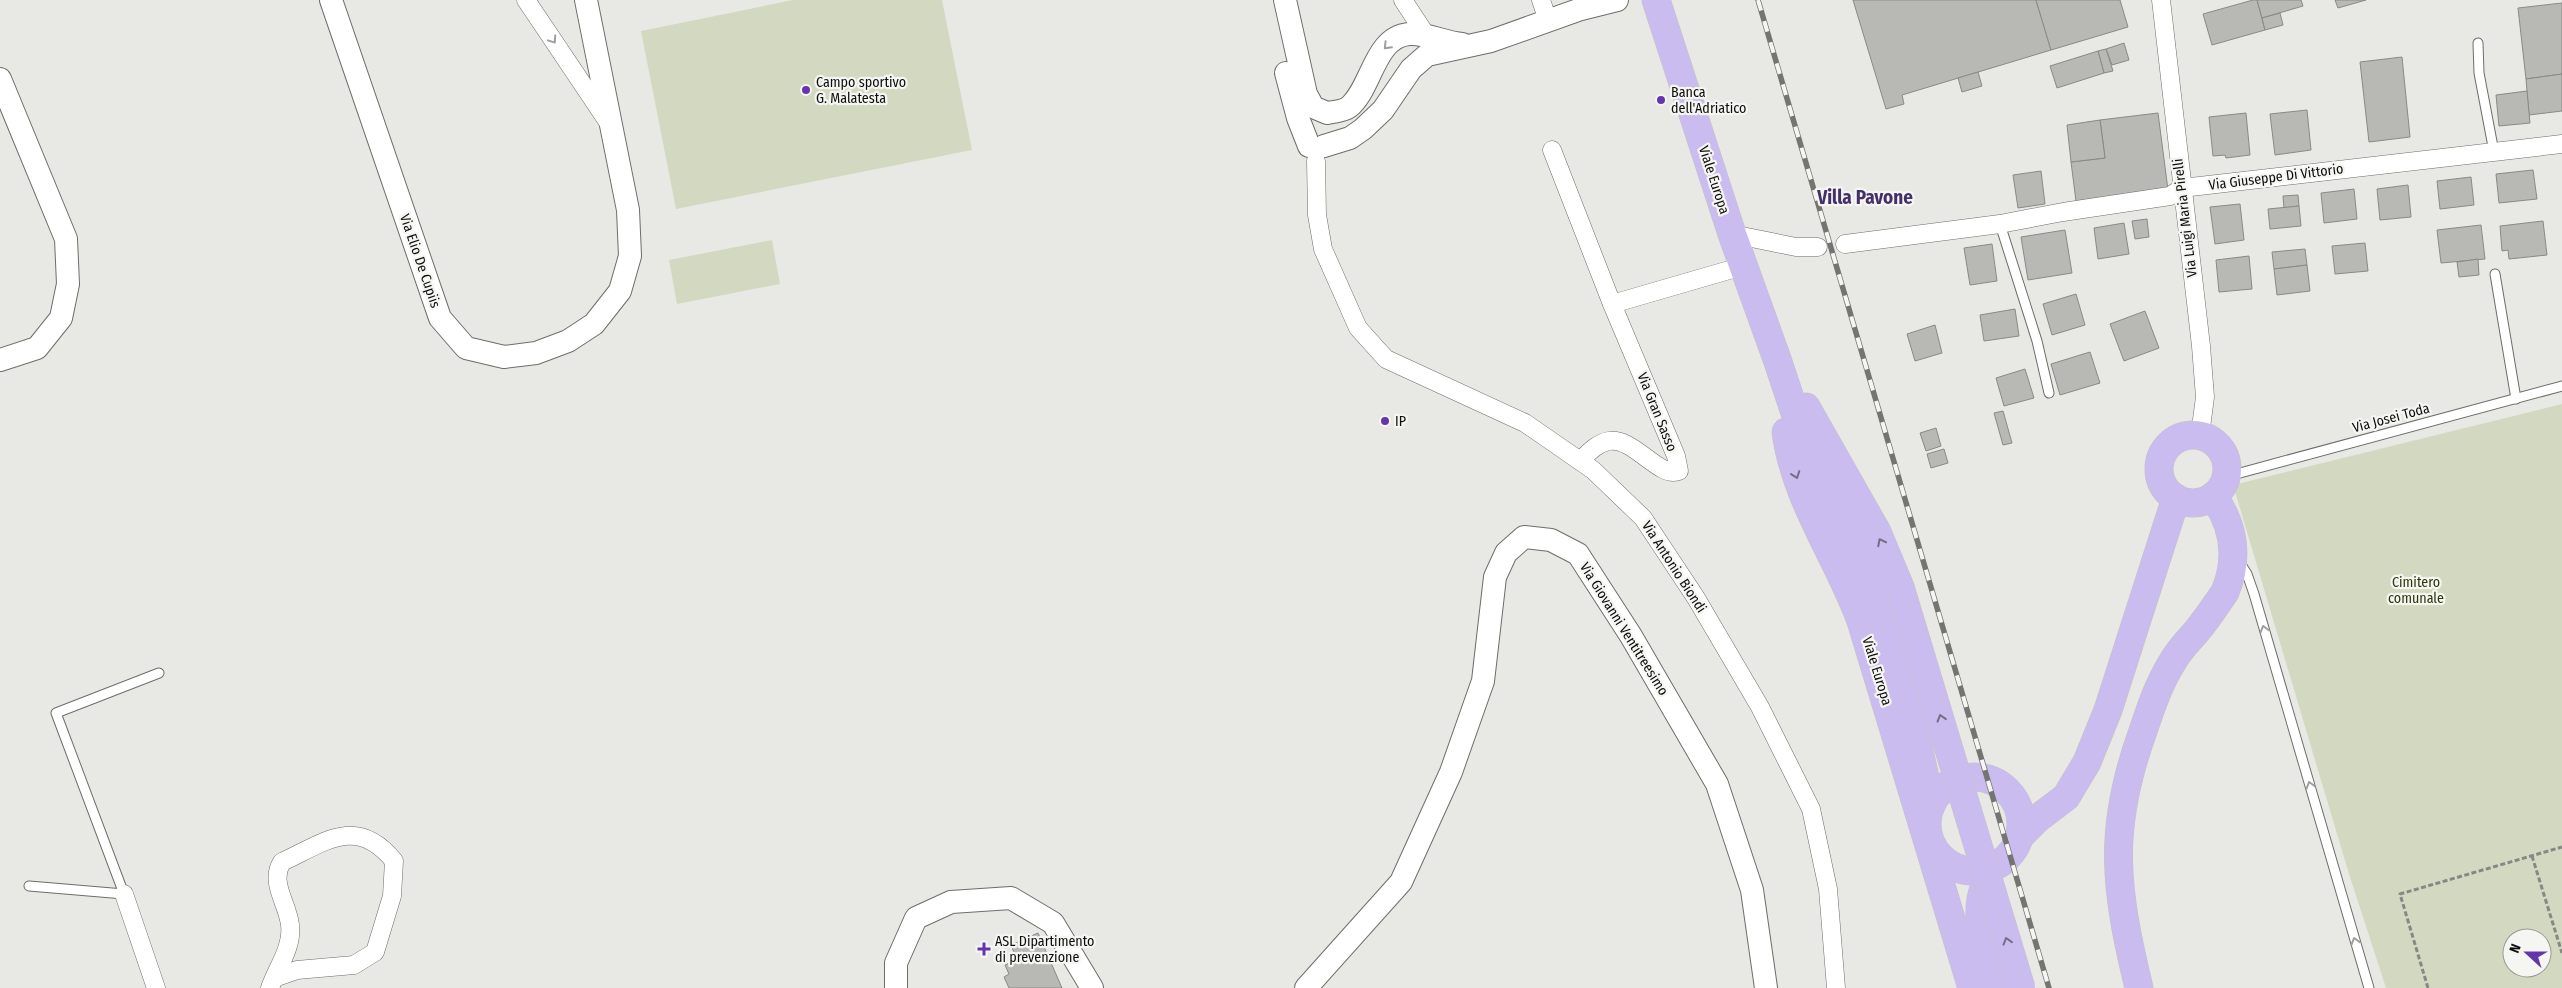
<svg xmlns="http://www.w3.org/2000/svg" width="2562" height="988" font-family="'Fira Sans Condensed',sans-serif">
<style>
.green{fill:#d3d9c1;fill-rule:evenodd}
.building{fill:#b8b9b5;stroke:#898a86}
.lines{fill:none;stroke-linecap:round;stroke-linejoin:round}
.service-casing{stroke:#6d6e6a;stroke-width:11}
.minor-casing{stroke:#6d6e6a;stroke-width:19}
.tertiary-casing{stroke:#6d6e6a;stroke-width:24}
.primary-casing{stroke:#c5c5c5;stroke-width:29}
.path{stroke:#878885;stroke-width:3;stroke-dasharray:5 2.5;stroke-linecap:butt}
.service{stroke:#fff;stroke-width:9}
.minor{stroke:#fff;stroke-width:18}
.tertiary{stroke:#fff;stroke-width:22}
.primary{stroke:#cabcee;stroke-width:28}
.rail-casing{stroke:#747471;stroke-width:5.5}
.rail{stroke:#f5f6f2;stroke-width:4;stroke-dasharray:11;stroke-linecap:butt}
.primary-bridge-casing{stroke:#c5c5c5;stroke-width:29;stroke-linecap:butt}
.primary-bridge{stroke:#cabcee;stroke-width:28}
.oneway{stroke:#9e9e9e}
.oneway2{stroke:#756d88}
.poi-dot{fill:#6336ae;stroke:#f5f6f2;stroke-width:2}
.labels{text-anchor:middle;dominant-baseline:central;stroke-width:4.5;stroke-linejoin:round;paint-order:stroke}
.poi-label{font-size:14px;fill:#0d0d0c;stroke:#f5f6f2;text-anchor:start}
.street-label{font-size:14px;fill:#0d0d0c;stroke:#f5f6f2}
.park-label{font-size:14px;fill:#2e350a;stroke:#f5f6f2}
.district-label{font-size:19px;font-weight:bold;fill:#43306b;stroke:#f5f6f2}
</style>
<rect width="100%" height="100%" fill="#e8e9e4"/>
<!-- green -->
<g class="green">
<path d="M793,0H942L972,150L676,209L641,31Z"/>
<path d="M772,240L780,284L677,304L669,260Z"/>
<path d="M2562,404V988H2386L2349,874L2233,485ZM2512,938H2542V968H2512Z"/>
</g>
<!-- building -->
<g class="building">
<path d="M1853,0H2036L2051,50L1902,95L1904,104L1886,109Z"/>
<path d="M2036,0H2120L2128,27L2051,50Z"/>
<path d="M2253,0H2257L2265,30L2212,45L2203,14Z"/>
<path d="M2257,0H2301L2303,6L2262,18Z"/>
<path d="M2335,0H2366L2338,8Z"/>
<path d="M2562,3V74L2526,79L2518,8Z"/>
<path d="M2280,13L2283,25L2265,30L2262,18Z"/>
<path d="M2124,43L2129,60L2112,65L2106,49Z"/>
<path d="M2106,49L2113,71L2104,73L2098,51Z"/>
<path d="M2098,51L2104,73L2057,88L2050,66Z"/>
<path d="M2402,57L2410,137L2369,142L2360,62Z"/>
<path d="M1978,72L1982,86L1962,92L1958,78Z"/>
<path d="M2562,74V111L2529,115L2526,79Z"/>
<path d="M2527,91L2530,123L2499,126L2496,95Z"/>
<path d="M2307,110L2311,150L2275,155L2270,114Z"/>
<path d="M2158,113L2168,190L2076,201L2071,162L2105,158L2100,120Z"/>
<path d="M2246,113L2250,155L2226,158L2225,155L2213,156L2209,117Z"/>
<path d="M2100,120L2105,158L2071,162L2067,125Z"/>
<path d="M2533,170L2537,199L2499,203L2496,174Z"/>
<path d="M2041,171L2045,204L2018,208L2013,175Z"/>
<path d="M2471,177L2474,205L2440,209L2437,181Z"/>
<path d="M2408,185L2411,217L2380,220L2377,189Z"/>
<path d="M2354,189L2357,219L2324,223L2321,193Z"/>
<path d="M2298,195L2299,206L2284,208L2283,196Z"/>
<path d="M2240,204L2244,240L2215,244L2210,207Z"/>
<path d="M2299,206L2301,226L2270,229L2268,209Z"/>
<path d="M2147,219L2149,237L2135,239L2132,221Z"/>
<path d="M2543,221L2547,255L2509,259L2508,250L2502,251L2500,226Z"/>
<path d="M2124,223L2129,254L2098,259L2094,228Z"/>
<path d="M2481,225L2485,259L2441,263L2437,230Z"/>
<path d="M2065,230L2072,273L2028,280L2021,237Z"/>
<path d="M2365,243L2368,271L2335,274L2332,246Z"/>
<path d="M1992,244L1997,281L1970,285L1964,248Z"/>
<path d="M2305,249L2307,265L2274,269L2272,252Z"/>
<path d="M2249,256L2252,289L2219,292L2216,260Z"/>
<path d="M2478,259L2479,275L2459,277L2457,262Z"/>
<path d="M2307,265L2310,291L2277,295L2274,269Z"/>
<path d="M2076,294L2085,325L2052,335L2043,304Z"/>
<path d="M2015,309L2019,336L1984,341L1980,315Z"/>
<path d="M2145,311L2159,348L2124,361L2110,324Z"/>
<path d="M1935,325L1942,353L1915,361L1907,334Z"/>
<path d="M2090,352L2100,383L2060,395L2051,364Z"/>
<path d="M2025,369L2034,398L2004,406L1996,378Z"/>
<path d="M2003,411L2012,443L2003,445L1994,413Z"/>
<path d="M1936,428L1941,446L1926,451L1920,433Z"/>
<path d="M1944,449L1948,463L1931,468L1927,454Z"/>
<path d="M1038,933L1062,988H1009L1004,977L1009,974L1005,965L1017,960L1011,945Z"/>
</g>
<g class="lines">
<!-- service casing -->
<g class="service-casing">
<g id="service">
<path d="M2478,43L2479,73L2494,152"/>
<path d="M2000,224L2037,341L2049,393"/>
<path d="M2495,274L2516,399"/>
<path d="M2227,474L2240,473L2562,386"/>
<path d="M2240,563L2247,574L2254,594L2369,988"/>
<path d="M29,886L124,894L56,713L159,673"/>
</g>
</g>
<!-- minor casing -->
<g class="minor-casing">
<g id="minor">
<path d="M526,0L608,122"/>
<path d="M1403,0L1426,35"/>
<path d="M1541,0L1548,21"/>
<path d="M2161,0L2201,346L2205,397L2200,435"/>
<path d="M1552,150L1612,304"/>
<path d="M1316,161L1317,215L1323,249L1358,328L1386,359L1525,423L1593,470L1643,518L1696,598L1760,707L1811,809L1828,889L1836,988"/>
<path d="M1732,234L1796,247H1818"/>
<path d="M1845,244L2000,224L2063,212L2170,196L2182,188L2562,144"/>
<path d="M1580,461C1588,453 1597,443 1609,441C1634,437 1659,479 1679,471L1676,456L1612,304L1743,266"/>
<path d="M124,894L156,988"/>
<path d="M270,988C277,968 293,947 290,925C288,904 269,882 282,862C325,842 357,815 394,861L392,896L375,952L354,965L297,970L274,978"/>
</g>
</g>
<!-- tertiary casing -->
<g class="tertiary-casing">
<g id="tertiary">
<path d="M331,0L440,318L466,348L504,357L536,353L568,341L594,324L620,291L630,256L628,210L586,0"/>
<path d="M1285,0L1306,94L1313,107L1327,113C1334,112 1344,111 1349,107C1372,88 1374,37 1409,34C1427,33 1443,42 1462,44"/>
<path d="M1286,73L1298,118L1309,146"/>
<path d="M0,79L66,239L68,284L61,318L37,348L0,360"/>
<path d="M1324,146L1350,138L1363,129L1383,110L1411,69L1427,55L1491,41L1581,9L1617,0"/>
<path d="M896,988V963L916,918L951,902L1011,898L1053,923L1092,988"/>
<path d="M1306,988L1401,882L1451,772L1483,681L1495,577L1506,553L1524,537L1551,540L1578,554L1631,636L1717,784L1752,890L1766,988"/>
</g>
</g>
<!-- primary casing -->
<g class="primary-casing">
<g id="primary">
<path d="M1656,0L1732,234L1777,359L1809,455L1867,571L1879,602L1915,719V731L1931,806"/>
<path d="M1806,407L1877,532L1900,587"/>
<path d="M1786,432C1795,500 1838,558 1861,621L1972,988"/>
<circle cx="2193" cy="469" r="34"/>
<circle cx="1974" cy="824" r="47"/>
<path d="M2020,836L2037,819L2066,797L2087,762L2108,710L2176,498"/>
<path d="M1991,868C1988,878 1983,888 1981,899C1976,928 1988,960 1996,988"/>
<path d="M2139,988C2115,888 2107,830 2143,731C2151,707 2159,683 2173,661C2179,650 2188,641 2196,632C2207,619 2216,605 2225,592C2239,558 2234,525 2213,496"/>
</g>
</g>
<!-- path -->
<g class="path">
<path d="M2532,856L2562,953"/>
<path d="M2428,988L2400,894L2562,847"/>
</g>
<!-- service -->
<use href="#service" class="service"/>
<!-- minor -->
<use href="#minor" class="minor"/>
<!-- tertiary -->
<use href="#tertiary" class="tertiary"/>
<!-- primary -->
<use href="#primary" class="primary"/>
<!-- rail casing -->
<g class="rail-casing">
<path id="rail" d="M1758,0L2049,988"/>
</g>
<!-- rail -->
<use href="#rail" class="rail"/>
<!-- primary-bridge casing -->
<g class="primary-bridge-casing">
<path id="primary-bridge" d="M1900,587L2021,988"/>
</g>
<!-- primary-bridge -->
<use href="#primary-bridge" class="primary-bridge"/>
</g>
<!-- one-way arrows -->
<defs><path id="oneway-chevron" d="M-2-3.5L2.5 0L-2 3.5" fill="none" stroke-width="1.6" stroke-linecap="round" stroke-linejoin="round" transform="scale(1.25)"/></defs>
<g class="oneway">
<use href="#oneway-chevron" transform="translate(553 40) rotate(56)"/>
<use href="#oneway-chevron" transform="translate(1387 46) rotate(134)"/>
<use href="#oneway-chevron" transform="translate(2264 629) rotate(-106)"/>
<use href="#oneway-chevron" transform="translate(2310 785) rotate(-106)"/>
<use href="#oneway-chevron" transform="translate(2355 941) rotate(-106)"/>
</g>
<g class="oneway2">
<use href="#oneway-chevron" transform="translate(1796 475) rotate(70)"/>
<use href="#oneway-chevron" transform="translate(1881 542) rotate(-117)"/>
<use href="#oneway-chevron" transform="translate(1941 718) rotate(-107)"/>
<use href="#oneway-chevron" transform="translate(2007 941) rotate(-107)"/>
</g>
<!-- markers -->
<g class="poi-dot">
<circle cx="806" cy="90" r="5"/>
<circle cx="1661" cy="100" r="5"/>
<circle cx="1385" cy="421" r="5"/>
<path d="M981.5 941.5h5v5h5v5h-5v5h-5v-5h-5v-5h5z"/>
</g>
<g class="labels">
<!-- poi labels -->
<g class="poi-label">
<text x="816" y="82">Campo sportivo<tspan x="816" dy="16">G. Malatesta</tspan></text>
<text x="1671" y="92">Banca<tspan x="1671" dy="16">dell'Adriatico</tspan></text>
<text x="1395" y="421">IP</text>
<text x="995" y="941">ASL Dipartimento<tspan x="995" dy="16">di prevenzione</tspan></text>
</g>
<!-- street labels -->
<g class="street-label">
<text transform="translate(2276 177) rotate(-7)">Via Giuseppe Di Vittorio</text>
<text transform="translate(1714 180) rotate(72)">Viale Europa</text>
<text transform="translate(2185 218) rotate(-97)">Via Luigi Maria Pirelli</text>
<text transform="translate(420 261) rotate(71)">Via Elio De Cupiis</text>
<text transform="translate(1657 412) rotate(68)">Via Gran Sasso</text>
<text transform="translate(2391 418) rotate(-15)">Via Josei Toda</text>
<text transform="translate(1674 567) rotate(57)">Via Antonio Biondi</text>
<text transform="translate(1624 629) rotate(58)">Via Giovanni Ventitreesimo</text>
<text transform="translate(1877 671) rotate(73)">Viale Europa</text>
</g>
<!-- park labels -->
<g class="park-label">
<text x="2416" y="582">Cimitero<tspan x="2416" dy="16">comunale</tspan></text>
</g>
<!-- district labels -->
<g class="district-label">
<text x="1865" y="197">Villa Pavone</text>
</g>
</g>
<!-- north arrow -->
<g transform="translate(2527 953) rotate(291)"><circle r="24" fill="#f5f6f2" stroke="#989996"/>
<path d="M0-4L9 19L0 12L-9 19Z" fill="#6336ae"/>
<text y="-8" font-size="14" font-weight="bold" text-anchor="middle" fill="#0d0d0c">N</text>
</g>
</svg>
